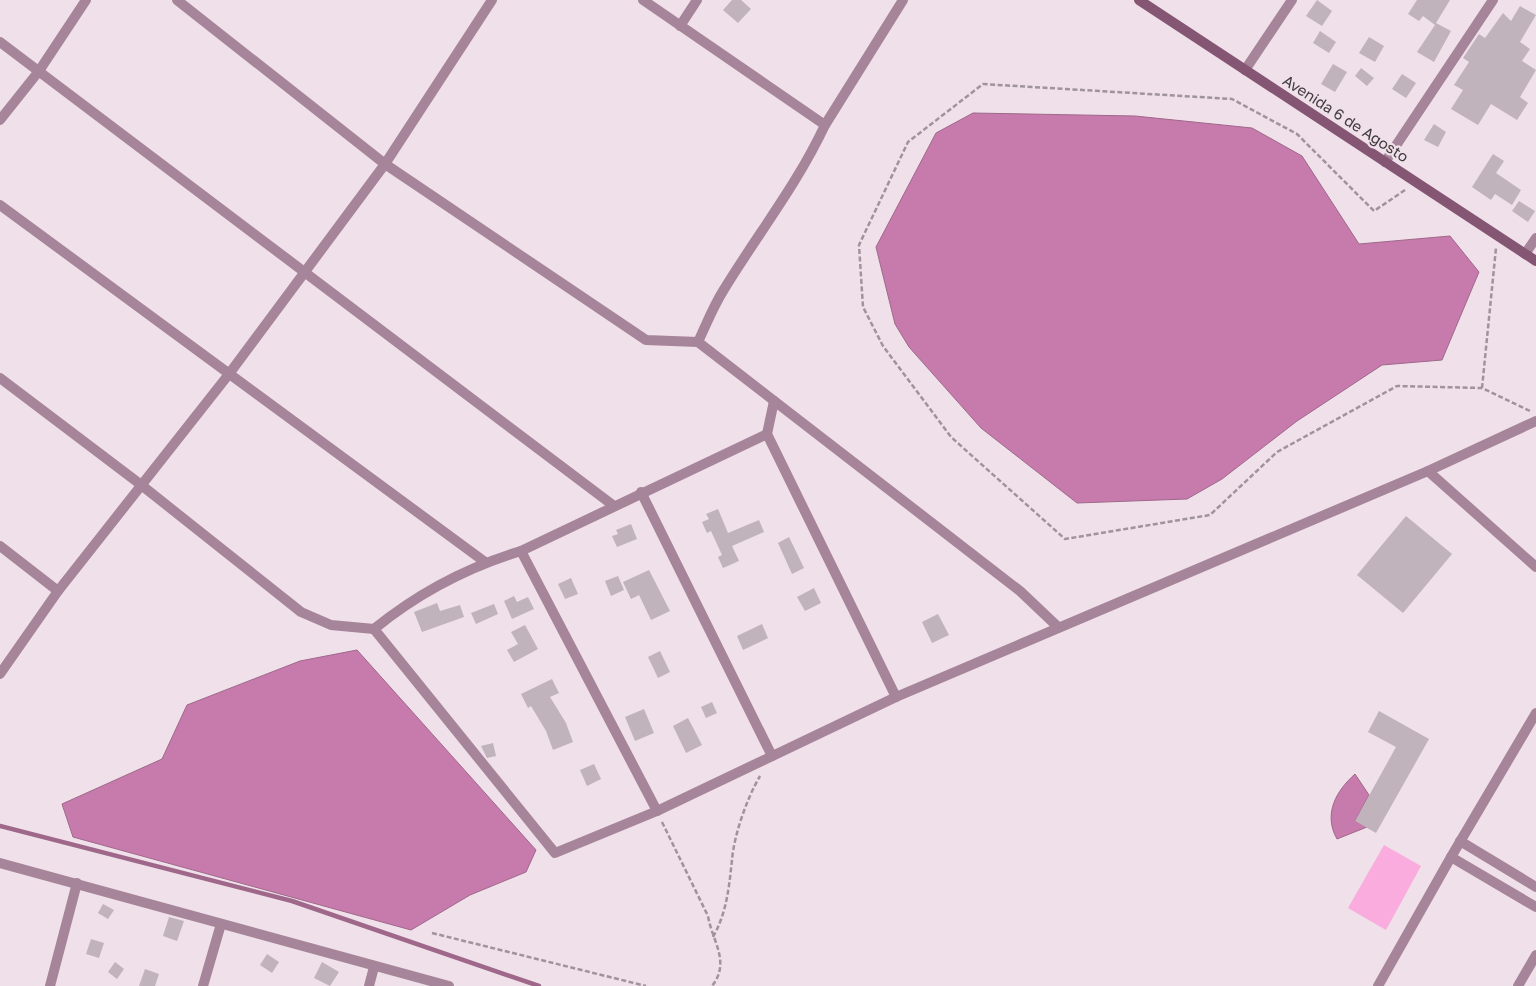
<svg xmlns="http://www.w3.org/2000/svg" width="1536" height="986" font-family="'Golos Text',sans-serif">
<style>
.green{fill:#f9acdd}
.water{fill:#c77bac;stroke:#9f688b}
.lines{fill:none;stroke-linecap:round;stroke-linejoin:round}
.stream{stroke:#9f688b;stroke-width:4.5}
.building{fill:#c1b3bb}
.path{stroke:#9f949b;stroke-width:2.5;stroke-dasharray:5 2.5;stroke-linecap:butt}
.street{stroke:#a68499;stroke-width:10}
.secondary{stroke:#855574;stroke-width:10}
.labels{text-anchor:middle;dominant-baseline:central;stroke-width:4.5;stroke-linejoin:round;paint-order:stroke}
.street-label{font-size:15px;fill:#413b3e;stroke:#efe0e9}
</style>
<rect width="100%" height="100%" fill="#efe0e9"/>
<!-- green -->
<path class="green" d="M1384,845L1421,866L1386,930L1348,908Z"/>
<!-- water -->
<g class="water">
<path d="M973,113L1135,116L1252,128L1302,156L1359,244L1450,236L1479,272L1442,360L1382,365L1297,421L1222,479L1187,499L1077,503L981,428L909,347L895,324L876,247L936,133Z"/>
<path d="M357,650L536,850L526,872L470,895L411,930L73,837L62,804L162,759L187,705L300,661Z"/>
<path d="M1355,774L1369,795L1355,821L1367,827L1337,839C1323,814 1336,791 1355,774Z"/>
</g>
<g class="lines">
<!-- stream -->
<path class="stream" d="M0,826L292,901L539,986"/>
</g>
<!-- building -->
<g class="building">
<path d="M732,0H741L751,9L738,23L723,10Z"/>
<path d="M1317,0L1332,11L1322,26L1306,16Z"/>
<path d="M1417,0H1450L1436,23L1451,31L1434,62L1417,52L1435,25L1423,16L1419,21L1408,14Z"/>
<path d="M1520,6L1536,15L1520,42L1530,49L1522,61L1536,70L1520,97L1528,103L1517,120L1491,104L1478,125L1451,109L1463,90L1454,85L1469,62L1463,58L1479,34L1485,38L1503,13L1511,21Z"/>
<path d="M1320,31L1336,42L1329,53L1313,43Z"/>
<path d="M1369,37L1384,46L1375,62L1359,53Z"/>
<path d="M1333,64L1347,72L1335,92L1321,84Z"/>
<path d="M1361,68L1374,78L1367,86L1355,76Z"/>
<path d="M1402,74L1416,83L1406,98L1392,89Z"/>
<path d="M1434,124L1446,132L1438,147L1424,140Z"/>
<path d="M1493,154L1504,161L1496,173L1521,190L1512,205L1495,194L1491,200L1472,187Z"/>
<path d="M1519,201L1535,211L1528,222L1512,211Z"/>
<path d="M718,509L728,533L759,520L764,532L732,546L739,561L723,568L718,557L722,555L711,531L707,533L702,522L709,519L706,514Z"/>
<path d="M1406,516L1452,554L1403,613L1357,575Z"/>
<path d="M631,524L637,539L617,547L612,536L618,534L616,530Z"/>
<path d="M789,537L804,568L792,574L778,543Z"/>
<path d="M649,570L670,611L651,620L639,595L631,599L623,582Z"/>
<path d="M618,576L624,590L611,596L605,581Z"/>
<path d="M571,578L578,594L565,599L558,584Z"/>
<path d="M814,588L821,603L805,611L797,597Z"/>
<path d="M514,596L517,602L528,597L534,609L512,619L504,601Z"/>
<path d="M437,603L440,611L460,605L464,617L422,632L414,612Z"/>
<path d="M494,604L498,614L476,624L471,613Z"/>
<path d="M938,614L949,635L932,643L922,622Z"/>
<path d="M762,624L768,638L743,650L737,636Z"/>
<path d="M525,625L538,649L514,662L507,650L518,644L511,632Z"/>
<path d="M660,651L670,672L658,678L648,657Z"/>
<path d="M552,679L559,693L550,697L566,723L573,742L553,750L546,731L531,706L528,708L521,694Z"/>
<path d="M712,702L717,713L706,718L701,707Z"/>
<path d="M644,709L654,733L635,741L625,717Z"/>
<path d="M1379,711L1429,739L1376,833L1355,821L1396,747L1368,732Z"/>
<path d="M688,718L702,745L686,753L673,726Z"/>
<path d="M493,743L496,756L487,758L481,746Z"/>
<path d="M594,764L601,779L587,786L580,770Z"/>
<path d="M103,904L114,910L108,919L98,913Z"/>
<path d="M169,917L184,921L177,941L163,936Z"/>
<path d="M91,939L104,943L99,958L86,954Z"/>
<path d="M267,954L279,962L272,973L260,965Z"/>
<path d="M115,962L124,969L117,979L108,972Z"/>
<path d="M322,962L339,972L330,986L314,978Z"/>
<path d="M145,969L159,974L155,986H139Z"/>
</g>
<g class="lines">
<!-- path -->
<g class="path">
<path d="M1405,190L1374,211L1297,134L1232,99L983,84L908,142L859,245L863,307L883,346L951,437L1065,539L1210,515L1277,452L1397,386L1482,388L1530,411"/>
<path d="M1482,388L1496,248"/>
<path d="M662,822L708,916C712,941 731,962 712,986"/>
<path d="M432,933L646,986"/>
<path d="M713,937C727,912 729,887 732,860C734,835 747,798 760,776"/>
</g>
<!-- street -->
<g class="street">
<path d="M177,0L385,164L646,340L698,342L1020,591L1058,627"/>
<path d="M643,0L825,125"/>
<path d="M680,26L697,0"/>
<path d="M0,42L614,506"/>
<path d="M1245,70L1292,0"/>
<path d="M0,120L39,71L86,0"/>
<path d="M1385,162L1493,0"/>
<path d="M0,205L485,562"/>
<path d="M1525,254L1536,238"/>
<path d="M698,342C706,325 713,307 723,291C757,235 797,185 825,125L903,0"/>
<path d="M0,378L140,484L301,612L331,625L374,629"/>
<path d="M774,401L767,434L896,697"/>
<path d="M767,434L521,551C468,567 417,594 374,629L555,853L657,811L896,697L1428,471L1536,421"/>
<path d="M1428,471L1536,567"/>
<path d="M641,492L772,756"/>
<path d="M0,546L58,591"/>
<path d="M521,551L657,811"/>
<path d="M0,674L58,591L229,374L385,164L492,0"/>
<path d="M1460,841L1536,887"/>
<path d="M1451,857L1536,907"/>
<path d="M0,863L449,986"/>
<path d="M50,986L77,883"/>
<path d="M203,986L221,924"/>
<path d="M369,986L374,967"/>
<path d="M1378,986L1451,857L1536,713"/>
<path d="M1518,986L1536,955"/>
</g>
<!-- secondary -->
<path class="secondary" d="M1139,0L1536,261"/>
</g>
<g class="labels">
<!-- street labels -->
<g class="street-label">
<text transform="translate(1346 118) rotate(33)">Avenida 6 de Agosto</text>
</g>
</g>
</svg>
